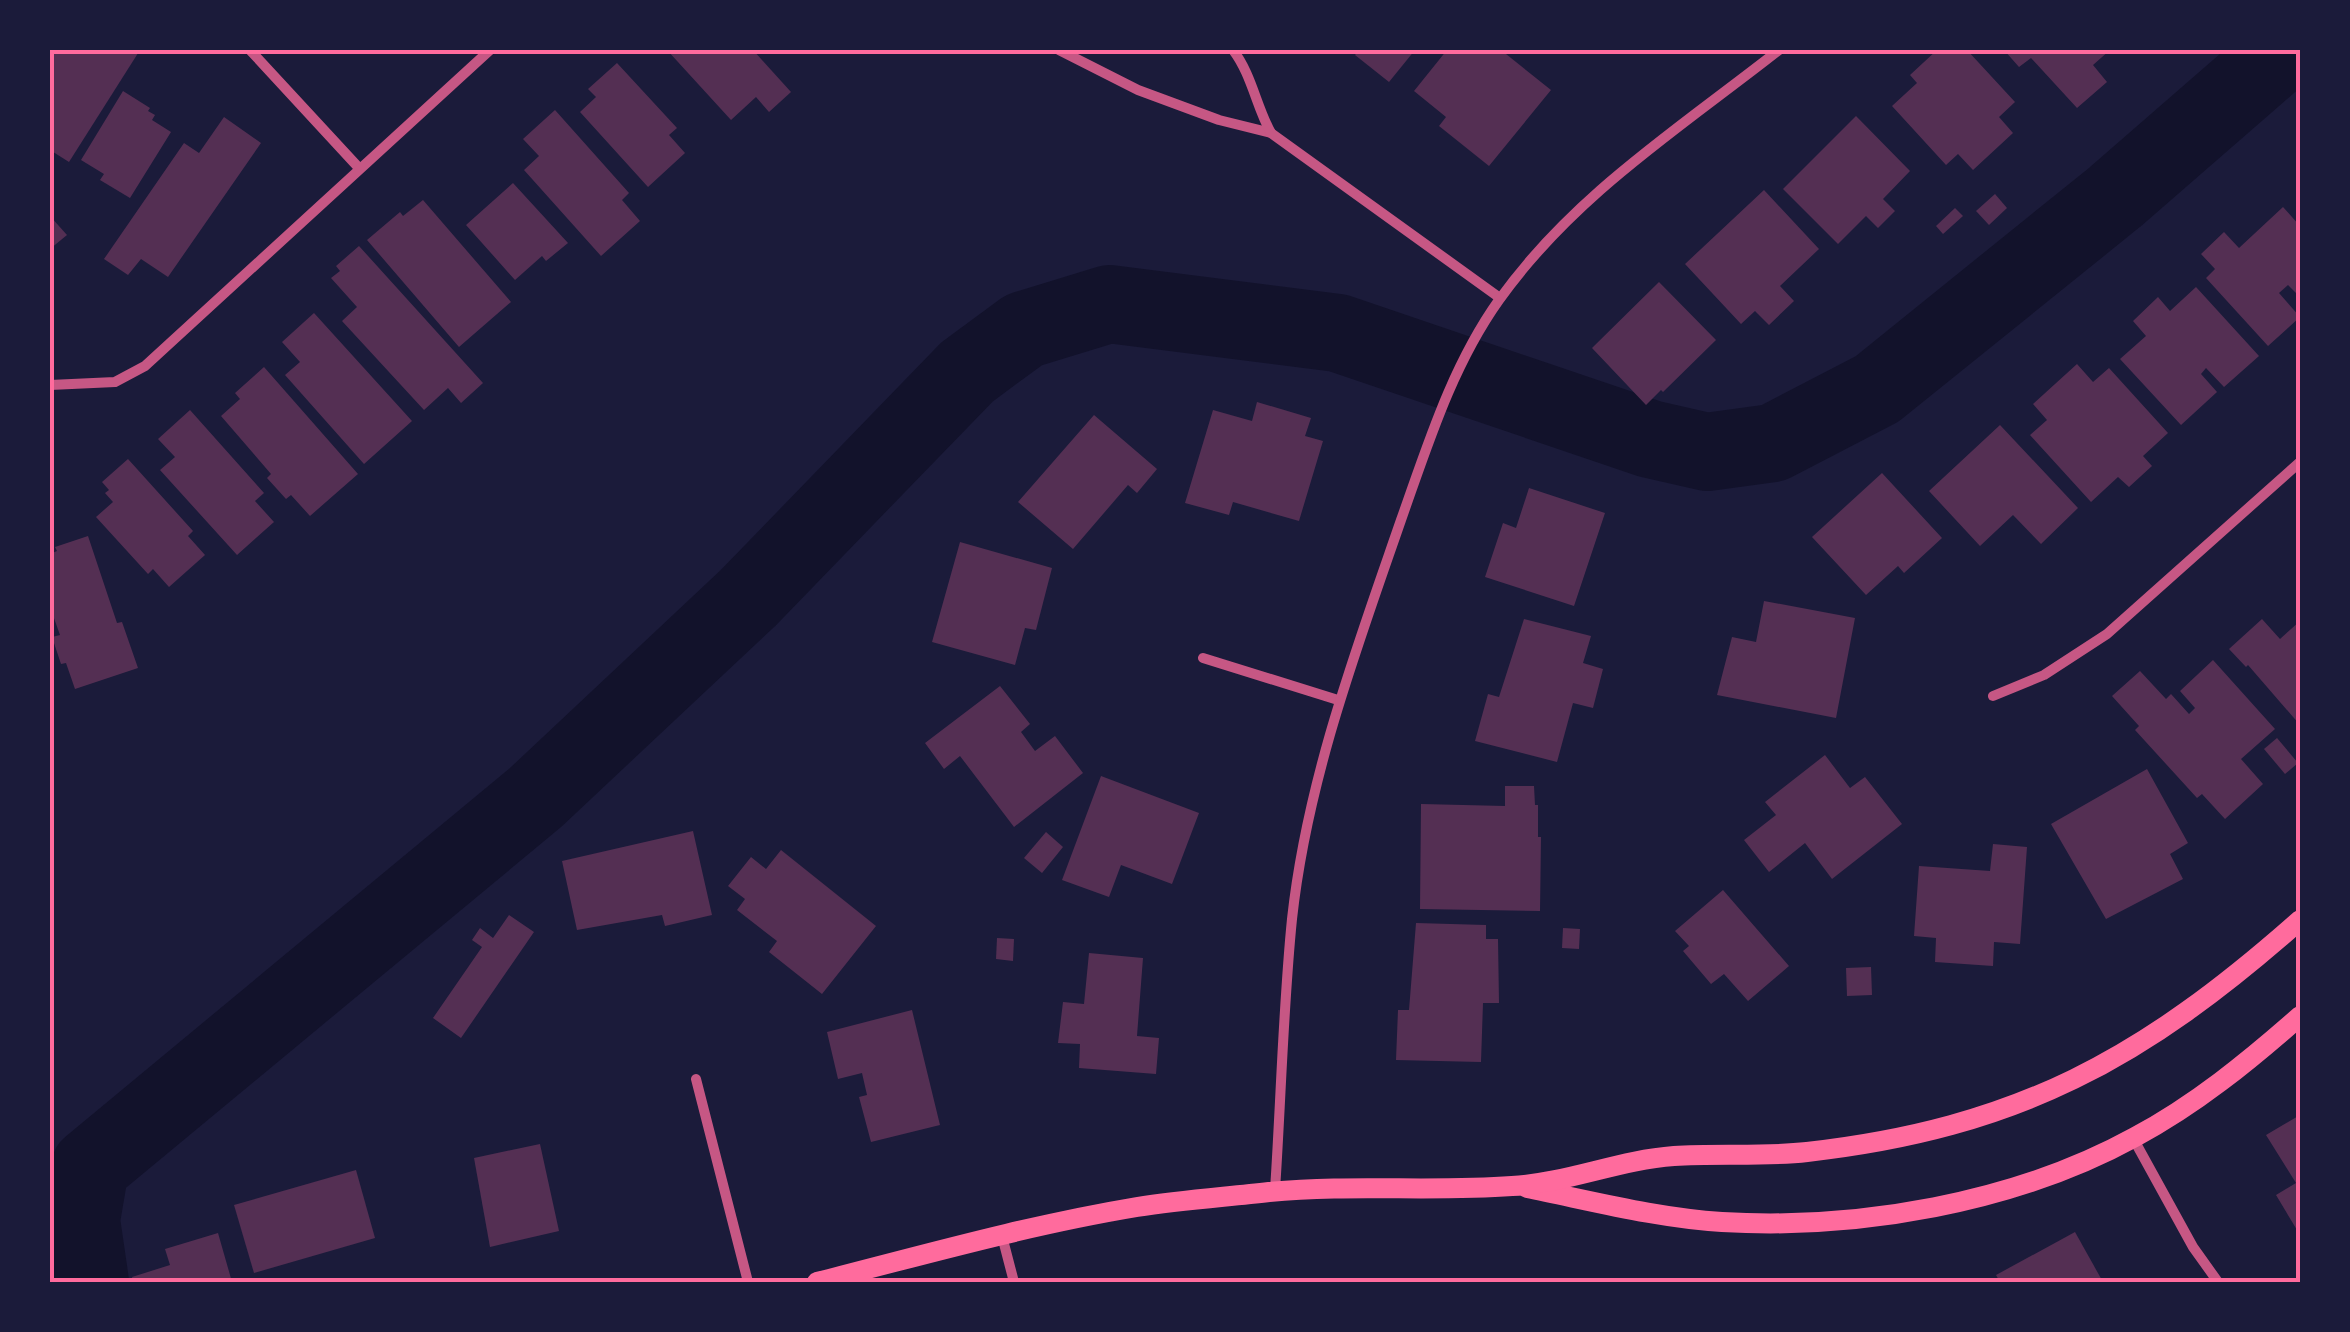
<svg xmlns="http://www.w3.org/2000/svg" width="2350" height="1332" font-family="'Source Sans 3',sans-serif">
<style>
.lines{fill:none;stroke-linecap:round;stroke-linejoin:round}
.stream{stroke:#12122b;stroke-width:12}
.river{stroke:#12122b;stroke-width:78}
.building{fill:#542f53}
.minor{stroke:#c65784;stroke-width:10}
.secondary{stroke:#ff6b9d;stroke-width:20}
.neatline{fill:none;stroke:#ff6b9d;stroke-width:4}
</style>
<rect width="100%" height="100%" fill="#1b1b3a"/>
<g class="lines">
<!-- stream -->
<path class="stream" d="M50,1192L81,1220"/>
<!-- river -->
<path class="river" d="M90,1282L81,1220L90,1167L535,798L748,598L967,372L1024,330L1109,304L1338,333L1650,439L1707,452L1773,443L1877,389L2115,197L2284,50"/>
</g>
<!-- building -->
<g class="building">
<path d="M54,50H140L69,162L50,150V57Z"/>
<path d="M667,50H753L791,92L769,112L756,97L731,120Z"/>
<path d="M1359,50H1415L1389,82L1355,55Z"/>
<path d="M1447,50H1501L1551,90L1489,166L1439,126L1446,117L1414,91Z"/>
<path d="M1937,50H1967L2015,102L1999,117L2013,133L1973,170L1958,154L1946,165L1892,106L1917,83L1910,75Z"/>
<path d="M2004,50H2110L2093,65L2107,82L2077,108L2031,58L2019,67Z"/>
<path d="M617,63L677,128L669,135L685,153L648,187L580,112L596,97L588,89Z"/>
<path d="M123,91L150,108L148,111L155,115L152,120L171,132L130,198L100,180L104,174L81,160Z"/>
<path d="M555,110L629,193L622,200L640,221L601,256L524,170L539,156L523,139Z"/>
<path d="M1856,116L1910,171L1883,199L1895,211L1878,228L1866,216L1838,244L1783,189Z"/>
<path d="M224,117L261,143L168,277L141,259L128,275L104,259L184,143L199,153Z"/>
<path d="M513,183L568,243L546,261L542,256L515,280L466,225Z"/>
<path d="M1764,190L1819,249L1780,286L1794,301L1769,325L1755,311L1741,324L1685,264Z"/>
<path d="M1995,194L2007,208L1989,225L1976,211Z"/>
<path d="M423,200L511,302L459,347L367,240L400,212L403,216Z"/>
<path d="M2283,207L2300,226V297L2288,285L2279,293L2300,317L2268,346L2206,278L2215,269L2201,254L2224,232L2239,248Z"/>
<path d="M1955,208L1963,216L1943,234L1936,226Z"/>
<path d="M50,216L67,235L50,249Z"/>
<path d="M359,246L483,383L461,403L448,388L424,410L342,321L357,307L331,278L340,271L336,266Z"/>
<path d="M1659,282L1716,340L1663,392L1661,390L1646,405L1592,348Z"/>
<path d="M2196,287L2259,356L2224,387L2206,368L2201,374L2217,392L2181,425L2120,359L2146,336L2133,321L2158,297L2170,311Z"/>
<path d="M314,313L412,421L364,464L285,375L300,362L282,342Z"/>
<path d="M2077,364L2093,382L2109,368L2168,433L2143,456L2152,466L2129,487L2118,477L2091,502L2030,435L2047,420L2033,404Z"/>
<path d="M264,367L358,474L310,516L291,495L286,499L267,478L271,474L221,416L240,399L235,393Z"/>
<path d="M1257,402L1311,418L1305,436L1323,441L1299,521L1233,502L1229,515L1185,503L1213,410L1252,421Z"/>
<path d="M190,410L264,493L255,501L274,522L237,555L160,470L175,457L158,439Z"/>
<path d="M1094,415L1157,469L1137,493L1128,485L1073,549L1018,502Z"/>
<path d="M2000,425L2078,508L2041,544L2013,515L1980,546L1929,491Z"/>
<path d="M128,459L193,531L188,536L205,555L169,587L153,569L148,574L96,517L113,502L105,493L109,490L102,482Z"/>
<path d="M1882,473L1942,538L1904,573L1898,566L1866,595L1812,537Z"/>
<path d="M1529,488L1605,513L1574,606L1485,577L1503,523L1516,528Z"/>
<path d="M88,536L117,623L122,622L138,668L75,689L66,663L61,664L52,637L60,635L50,607V554L57,551L55,547Z"/>
<path d="M960,542L1052,568L1036,630L1025,628L1015,665L932,642Z"/>
<path d="M1764,601L1855,618L1836,718L1717,695L1732,637L1756,642Z"/>
<path d="M1524,619L1591,636L1583,663L1603,669L1593,708L1573,703L1557,762L1475,741L1488,694L1499,697Z"/>
<path d="M2262,619L2280,639L2300,621V725L2248,665L2246,667L2229,649Z"/>
<path d="M2213,660L2275,729L2241,759L2263,784L2225,819L2202,794L2197,798L2135,730L2139,726L2112,696L2140,671L2166,699L2171,694L2189,714L2195,708L2180,691Z"/>
<path d="M1000,686L1030,724L1021,732L1035,751L1055,736L1083,773L1014,827L960,756L944,769L925,743Z"/>
<path d="M2277,738L2298,763L2285,774L2264,749Z"/>
<path d="M1825,755L1850,788L1865,777L1902,824L1832,879L1805,843L1769,872L1744,840L1776,815L1765,802Z"/>
<path d="M2147,769L2188,843L2170,854L2183,879L2106,919L2051,824Z"/>
<path d="M1101,776L1199,813L1172,884L1121,865L1109,897L1062,880Z"/>
<path d="M1505,786H1534L1535,805H1538V837H1541L1540,911L1420,909L1421,804L1505,806Z"/>
<path d="M693,831L712,915L665,926L662,915L577,930L562,861Z"/>
<path d="M1046,832L1063,847L1042,873L1024,858Z"/>
<path d="M1993,844L2027,847L2020,944L1994,942L1993,966L1935,962L1936,938L1914,936L1919,866L1990,871Z"/>
<path d="M781,850L876,926L822,994L769,952L777,941L737,910L745,899L728,886L751,857L766,869Z"/>
<path d="M1723,890L1789,966L1748,1001L1724,974L1711,984L1683,951L1689,946L1675,931Z"/>
<path d="M509,915L534,932L461,1038L433,1018L482,947L472,940L480,928L493,938Z"/>
<path d="M1416,923L1486,925V939H1498L1499,1003H1483L1481,1062L1396,1060L1398,1010H1409Z"/>
<path d="M1563,928L1580,929L1579,949L1562,948Z"/>
<path d="M997,938L1014,939L1013,961L996,959Z"/>
<path d="M1089,953L1143,958L1137,1036L1159,1038L1156,1074L1079,1068L1080,1044L1058,1043L1063,1002L1084,1004Z"/>
<path d="M1871,967L1872,995L1847,996L1846,968Z"/>
<path d="M912,1010L940,1125L871,1142L859,1097L867,1095L862,1073L838,1079L827,1032Z"/>
<path d="M2300,1115V1235L2276,1195L2296,1183L2266,1135Z"/>
<path d="M540,1144L559,1231L490,1247L474,1158Z"/>
<path d="M356,1170L375,1238L254,1273L234,1205Z"/>
<path d="M2075,1232L2103,1282H2000L1996,1275Z"/>
<path d="M218,1233L232,1282H133L132,1277L170,1265L165,1249Z"/>
</g>
<g class="lines">
<!-- minor -->
<g class="minor">
<path d="M250,50L359,168"/>
<path d="M1059,50L1138,90L1219,120L1271,133L1500,298"/>
<path d="M1233,50C1252,75 1256,106 1271,133"/>
<path d="M50,385L115,382L145,366L490,50"/>
<path d="M1203,658L1338,700"/>
<path d="M1993,696L2044,675L2107,634L2300,462"/>
<path d="M696,1079L748,1282"/>
<path d="M2133,1138L2193,1247L2218,1282"/>
<path d="M1275,1190C1281,1100 1283,1009 1292,919C1307,781 1356,650 1401,520C1428,444 1452,366 1499,300C1574,195 1680,128 1779,50"/>
<path d="M1002,1236L1014,1282"/>
</g>
<!-- secondary -->
<g class="secondary">
<path d="M1527,1188C1592,1201 1657,1218 1722,1222C1858,1230 2015,1203 2135,1137C2195,1105 2249,1061 2300,1016"/>
<path d="M817,1282C923,1255 1029,1225 1137,1207C1181,1200 1226,1197 1269,1192C1350,1184 1432,1192 1512,1186C1567,1183 1619,1160 1674,1156C1718,1153 1763,1157 1807,1152C2018,1128 2143,1059 2300,920"/>
</g>
</g>
<!-- border -->
<rect width="2350" height="1332" fill="none" stroke="#1b1b3a" stroke-width="105"/>
<rect x="52" y="52" width="2246" height="1228" class="neatline"/>
</svg>
